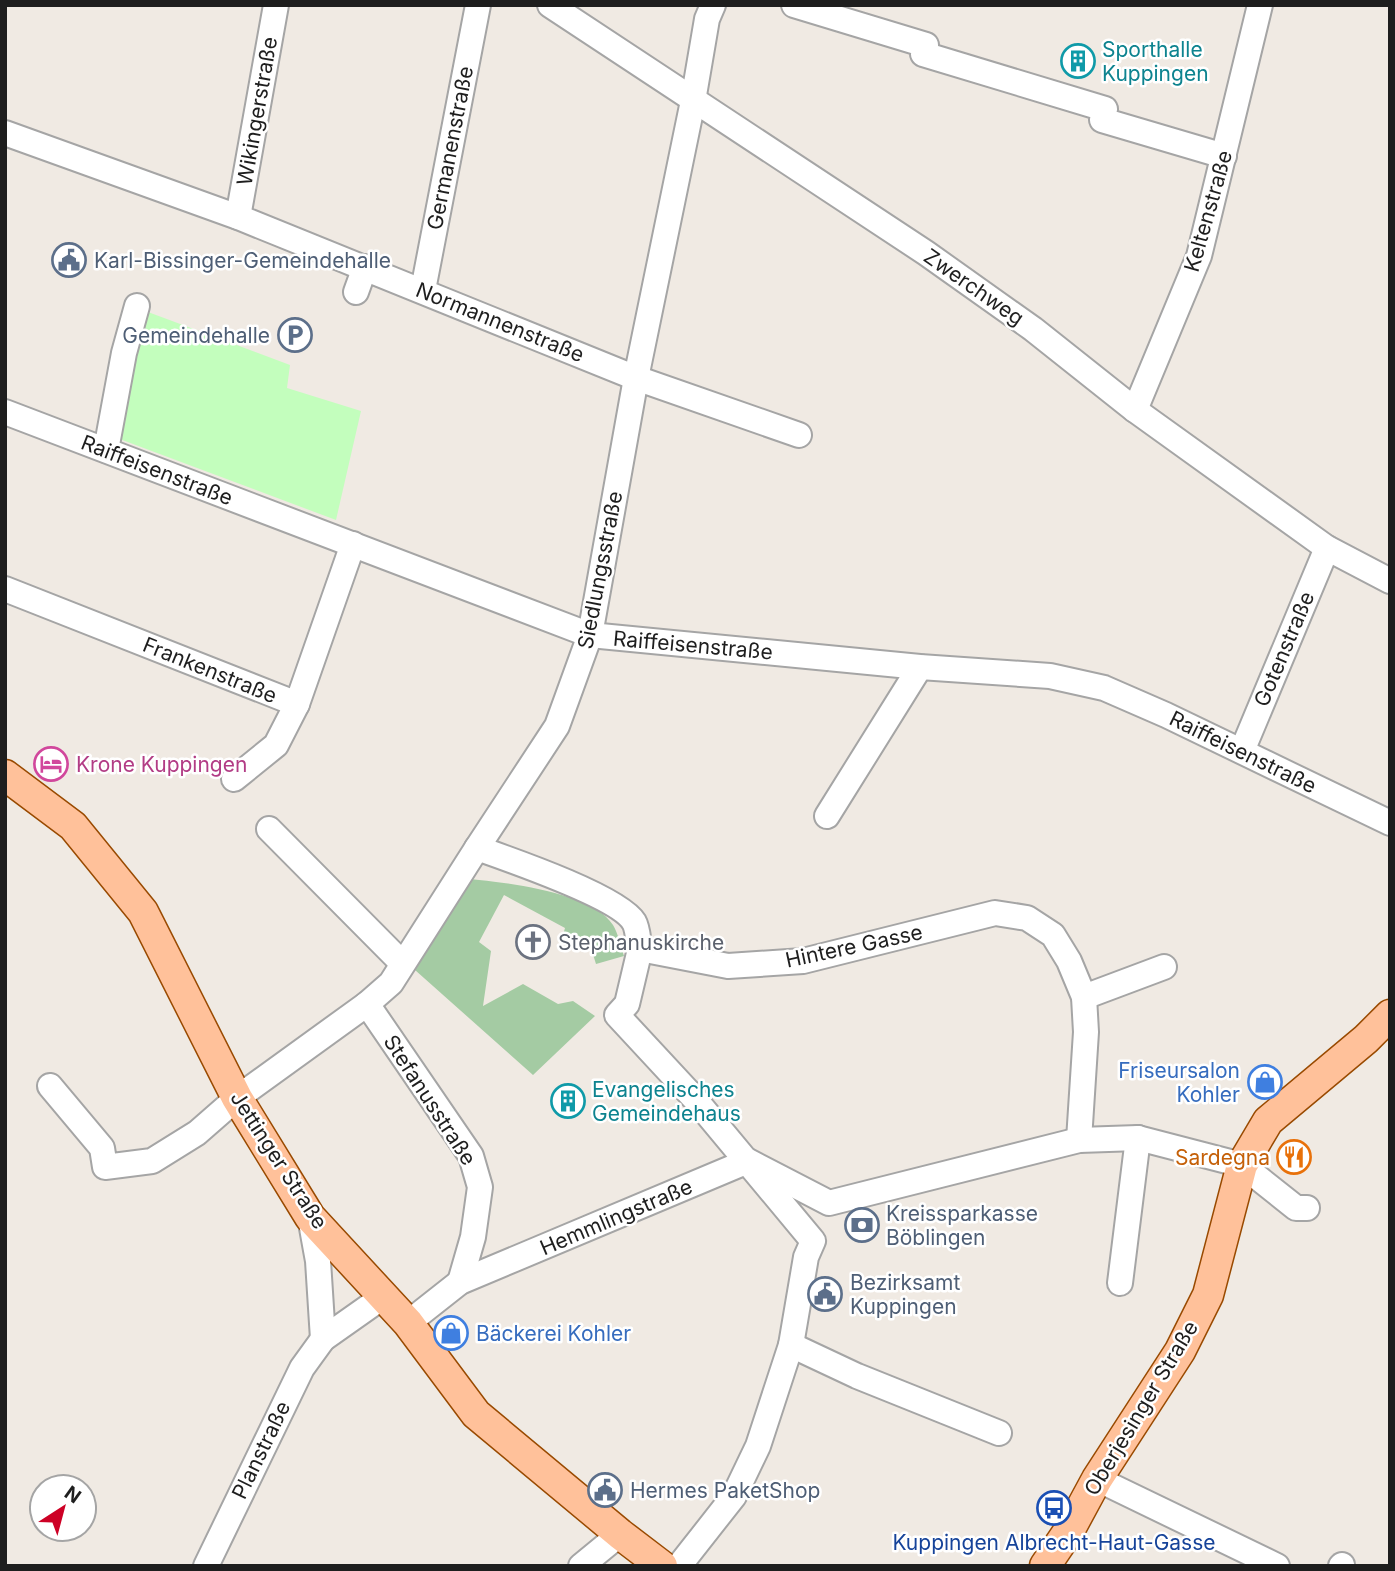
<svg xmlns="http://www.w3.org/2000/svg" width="1395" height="1571" font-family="Inter,sans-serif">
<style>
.cemetery{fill:#a4cba3}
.park{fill:#c3febd}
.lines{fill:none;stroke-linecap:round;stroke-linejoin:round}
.minor-casing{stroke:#a5a5a5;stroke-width:28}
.major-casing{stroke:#994a00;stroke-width:33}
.minor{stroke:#fff;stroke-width:24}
.major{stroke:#ffc19a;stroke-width:30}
.labels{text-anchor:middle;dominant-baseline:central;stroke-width:5;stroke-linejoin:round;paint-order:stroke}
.culture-label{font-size:21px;fill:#0d838f;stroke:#fff;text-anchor:start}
.street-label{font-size:21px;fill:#1e1e1e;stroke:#fff}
.service-label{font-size:21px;fill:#4e5e75;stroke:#fff;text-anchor:start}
.hotel-label{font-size:21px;fill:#b23c85;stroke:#fff;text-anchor:start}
.worship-label{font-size:21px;fill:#5b616d;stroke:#fff;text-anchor:start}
.shop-label{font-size:21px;fill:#366cbe;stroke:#fff;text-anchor:end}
.food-label{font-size:21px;fill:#c56008;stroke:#fff;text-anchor:end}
.transit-label{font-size:21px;fill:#164399;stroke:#fff}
</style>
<rect width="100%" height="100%" fill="#f0eae3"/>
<!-- cemetery -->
<path class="cemetery" d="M468,879C504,882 592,892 613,925C618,933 621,947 624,956L596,964L591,948L563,935L565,928L504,895L479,942L491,951L483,1006L523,984L558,1004L573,1001L595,1016L533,1075L415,970Z"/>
<!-- park -->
<path class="park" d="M148,312L290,365L287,388L361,411L336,520L117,438L134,357Z"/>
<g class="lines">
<!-- minor casing -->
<g class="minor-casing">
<g id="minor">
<path d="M550,5L926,253L1033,329L1135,410L1327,548L1390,581"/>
<path d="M794,5L926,45L923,54L1105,109L1102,120L1224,156"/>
<path d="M5,133L238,217L636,378L799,435"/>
<path d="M238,217L276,5"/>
<path d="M423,290L478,5"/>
<path d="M356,292L365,267"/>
<path d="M1135,410L1199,256L1260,5"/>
<path d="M5,412L590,635L920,667L1050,676L1104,688L1166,715L1390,823"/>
<path d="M106,450L124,353L137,306"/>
<path d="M5,589L297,704L353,544"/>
<path d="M1242,751L1327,548"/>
<path d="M234,779L276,745L297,704"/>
<path d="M827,816L920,667"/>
<path d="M269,829L402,963"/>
<path d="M477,848C508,859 619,897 634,922C638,929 638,941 640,949L728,966L803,961L995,913L1027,918L1053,935L1069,961L1084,997L1086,1032L1079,1140"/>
<path d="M640,949L627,1004L617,1015L694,1098L813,1241L806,1257L791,1345L758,1446L734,1496L679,1566"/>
<path d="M1084,997L1164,967"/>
<path d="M367,1004L471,1156L480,1187L473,1237L460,1282"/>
<path d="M50,1086L102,1148L105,1167L152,1161L197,1133L237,1098L367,1004L391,983L477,848L557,726L590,635L636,378L693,101L707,19L713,5"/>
<path d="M310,1217L318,1261L323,1339"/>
<path d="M1120,1283L1138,1138"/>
<path d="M408,1323L460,1282L748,1161L829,1203L1079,1140L1138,1138L1242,1165L1296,1208H1307"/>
<path d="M791,1345L857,1376L999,1433"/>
<path d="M1097,1479L1277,1566"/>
<path d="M206,1566L302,1368L323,1339L384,1296"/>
<path d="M581,1566L620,1534"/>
<path d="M1341,1566L1342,1565"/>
</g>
</g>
<!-- major casing -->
<g class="major-casing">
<g id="major">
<path d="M5,775L73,826L143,912L237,1098L310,1217L408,1323L476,1414L620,1534L662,1566"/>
<path d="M1045,1566L1070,1529L1097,1479L1180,1351L1208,1295L1242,1165L1268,1121L1366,1039L1390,1015"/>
</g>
</g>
<!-- minor -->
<use href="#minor" class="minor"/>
<!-- major -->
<use href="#major" class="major"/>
</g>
<!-- icons -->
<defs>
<g id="building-ring" transform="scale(1.75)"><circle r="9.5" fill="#fff" stroke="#0f9aa8" stroke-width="1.5"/><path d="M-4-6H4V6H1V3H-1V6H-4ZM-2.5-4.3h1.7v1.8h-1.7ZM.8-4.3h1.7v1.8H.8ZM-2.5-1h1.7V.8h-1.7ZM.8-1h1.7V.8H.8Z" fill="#0f9aa8"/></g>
<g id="civic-ring" transform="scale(1.75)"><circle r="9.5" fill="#fff" stroke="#5c6f8a" stroke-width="1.5"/><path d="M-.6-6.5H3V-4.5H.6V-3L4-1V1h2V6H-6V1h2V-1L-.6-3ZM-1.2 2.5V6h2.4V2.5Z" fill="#5c6f8a"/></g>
<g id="parking-ring" transform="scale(1.75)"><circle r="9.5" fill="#fff" stroke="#5c6f8a" stroke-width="1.5"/><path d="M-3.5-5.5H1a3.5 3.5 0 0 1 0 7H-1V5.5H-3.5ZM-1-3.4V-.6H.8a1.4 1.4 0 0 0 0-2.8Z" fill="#5c6f8a"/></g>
<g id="hotel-ring" transform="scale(1.75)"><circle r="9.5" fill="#fff" stroke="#d1479c" stroke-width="1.5"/><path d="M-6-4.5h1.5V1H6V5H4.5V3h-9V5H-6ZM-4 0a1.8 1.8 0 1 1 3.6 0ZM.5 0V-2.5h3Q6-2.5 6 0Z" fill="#d1479c"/></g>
<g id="church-ring" transform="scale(1.75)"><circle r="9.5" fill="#fff" stroke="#6b7280" stroke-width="1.5"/><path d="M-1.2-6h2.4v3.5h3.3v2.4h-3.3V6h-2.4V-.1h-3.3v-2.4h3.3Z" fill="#6b7280"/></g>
<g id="shop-ring" transform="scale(1.75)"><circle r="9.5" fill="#fff" stroke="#3f7fe0" stroke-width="1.5"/><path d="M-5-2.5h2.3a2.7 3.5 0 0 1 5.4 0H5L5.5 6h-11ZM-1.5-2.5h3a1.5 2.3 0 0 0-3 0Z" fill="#3f7fe0"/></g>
<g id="restaurant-ring" transform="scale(1.75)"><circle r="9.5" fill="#fff" stroke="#e8710a" stroke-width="1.5"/><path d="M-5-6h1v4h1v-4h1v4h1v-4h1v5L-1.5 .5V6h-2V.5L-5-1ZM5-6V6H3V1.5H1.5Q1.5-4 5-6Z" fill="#e8710a"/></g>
<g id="bank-ring" transform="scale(1.75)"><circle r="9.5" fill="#fff" stroke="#5c6f8a" stroke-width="1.5"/><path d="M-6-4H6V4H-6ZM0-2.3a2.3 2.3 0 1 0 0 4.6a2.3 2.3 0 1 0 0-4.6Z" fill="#5c6f8a"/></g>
<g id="bus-ring" transform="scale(1.75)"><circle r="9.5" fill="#fff" stroke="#1a4fb4" stroke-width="1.5"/><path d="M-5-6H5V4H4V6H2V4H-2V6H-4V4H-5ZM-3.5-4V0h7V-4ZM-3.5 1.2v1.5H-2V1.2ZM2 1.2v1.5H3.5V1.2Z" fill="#1a4fb4"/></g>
</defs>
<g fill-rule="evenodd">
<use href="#building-ring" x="1078" y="61"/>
<use href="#civic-ring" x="69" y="260"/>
<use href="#parking-ring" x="295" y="335"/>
<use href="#hotel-ring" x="51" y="764"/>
<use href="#church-ring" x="533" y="942"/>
<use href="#shop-ring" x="1265" y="1082"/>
<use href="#building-ring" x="568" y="1101"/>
<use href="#restaurant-ring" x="1294" y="1157"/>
<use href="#bank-ring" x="862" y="1225"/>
<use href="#civic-ring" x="825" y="1294"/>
<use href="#shop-ring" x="451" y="1333"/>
<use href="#civic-ring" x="605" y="1490"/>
<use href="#bus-ring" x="1054" y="1508"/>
</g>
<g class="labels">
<!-- culture labels -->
<g class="culture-label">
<text x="1102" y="49">Sporthalle<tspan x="1102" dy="24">Kuppingen</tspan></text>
<text x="592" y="1089">Evangelisches<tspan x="592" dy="24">Gemeindehaus</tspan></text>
</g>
<!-- street labels -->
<g class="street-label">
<text transform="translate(257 111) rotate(-80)">Wikingerstraße</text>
<text transform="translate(450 148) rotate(-79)">Germanenstraße</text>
<text transform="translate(1208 211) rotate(-74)">Keltenstraße</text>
<text transform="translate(974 287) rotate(35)">Zwerchweg</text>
<text transform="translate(500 322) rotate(22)">Normannenstraße</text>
<text transform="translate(157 470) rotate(21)">Raiffeisenstraße</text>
<text transform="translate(600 570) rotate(-79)">Siedlungsstraße</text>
<text transform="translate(693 645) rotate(5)">Raiffeisenstraße</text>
<text transform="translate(1284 649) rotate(-67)">Gotenstraße</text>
<text transform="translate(210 670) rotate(22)">Frankenstraße</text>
<text transform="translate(1243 752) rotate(26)">Raiffeisenstraße</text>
<text transform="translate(854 946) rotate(-12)">Hintere Gasse</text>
<text transform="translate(430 1100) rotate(57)">Stefanusstraße</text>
<text transform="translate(279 1160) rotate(57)">Jettinger Straße</text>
<text transform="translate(616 1217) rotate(-23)">Hemmlingstraße</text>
<text transform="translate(1141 1408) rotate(-59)">Oberjesinger Straße</text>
<text transform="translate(261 1450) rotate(-64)">Planstraße</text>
</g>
<!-- service labels -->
<g class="service-label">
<text x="94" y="260">Karl-Bissinger-Gemeindehalle</text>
<text x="270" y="335" text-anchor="end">Gemeindehalle</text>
<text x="886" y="1213">Kreissparkasse<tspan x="886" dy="24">Böblingen</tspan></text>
<text x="850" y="1282">Bezirksamt<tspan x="850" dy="24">Kuppingen</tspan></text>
<text x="630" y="1490">Hermes PaketShop</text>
</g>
<!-- hotel labels -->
<g class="hotel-label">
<text x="76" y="764">Krone Kuppingen</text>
</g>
<!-- worship labels -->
<g class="worship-label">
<text x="558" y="942">Stephanuskirche</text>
</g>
<!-- shop labels -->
<g class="shop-label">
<text x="1240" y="1070">Friseursalon<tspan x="1240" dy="24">Kohler</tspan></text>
<text x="476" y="1333" text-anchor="start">Bäckerei Kohler</text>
</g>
<!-- food labels -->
<g class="food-label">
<text x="1270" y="1157">Sardegna</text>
</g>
<!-- transit labels -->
<g class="transit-label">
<text x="1054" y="1542">Kuppingen Albrecht-Haut-Gasse</text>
</g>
</g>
<!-- border -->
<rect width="1395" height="1571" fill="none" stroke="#1e1e1e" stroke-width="14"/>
<!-- north arrow -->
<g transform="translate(63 1508) rotate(36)"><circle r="33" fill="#ffffff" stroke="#a5a5a5" stroke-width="2"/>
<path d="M0-5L12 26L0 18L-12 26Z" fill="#cd0025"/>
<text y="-10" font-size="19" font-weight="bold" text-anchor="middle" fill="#1e1e1e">N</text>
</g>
</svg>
